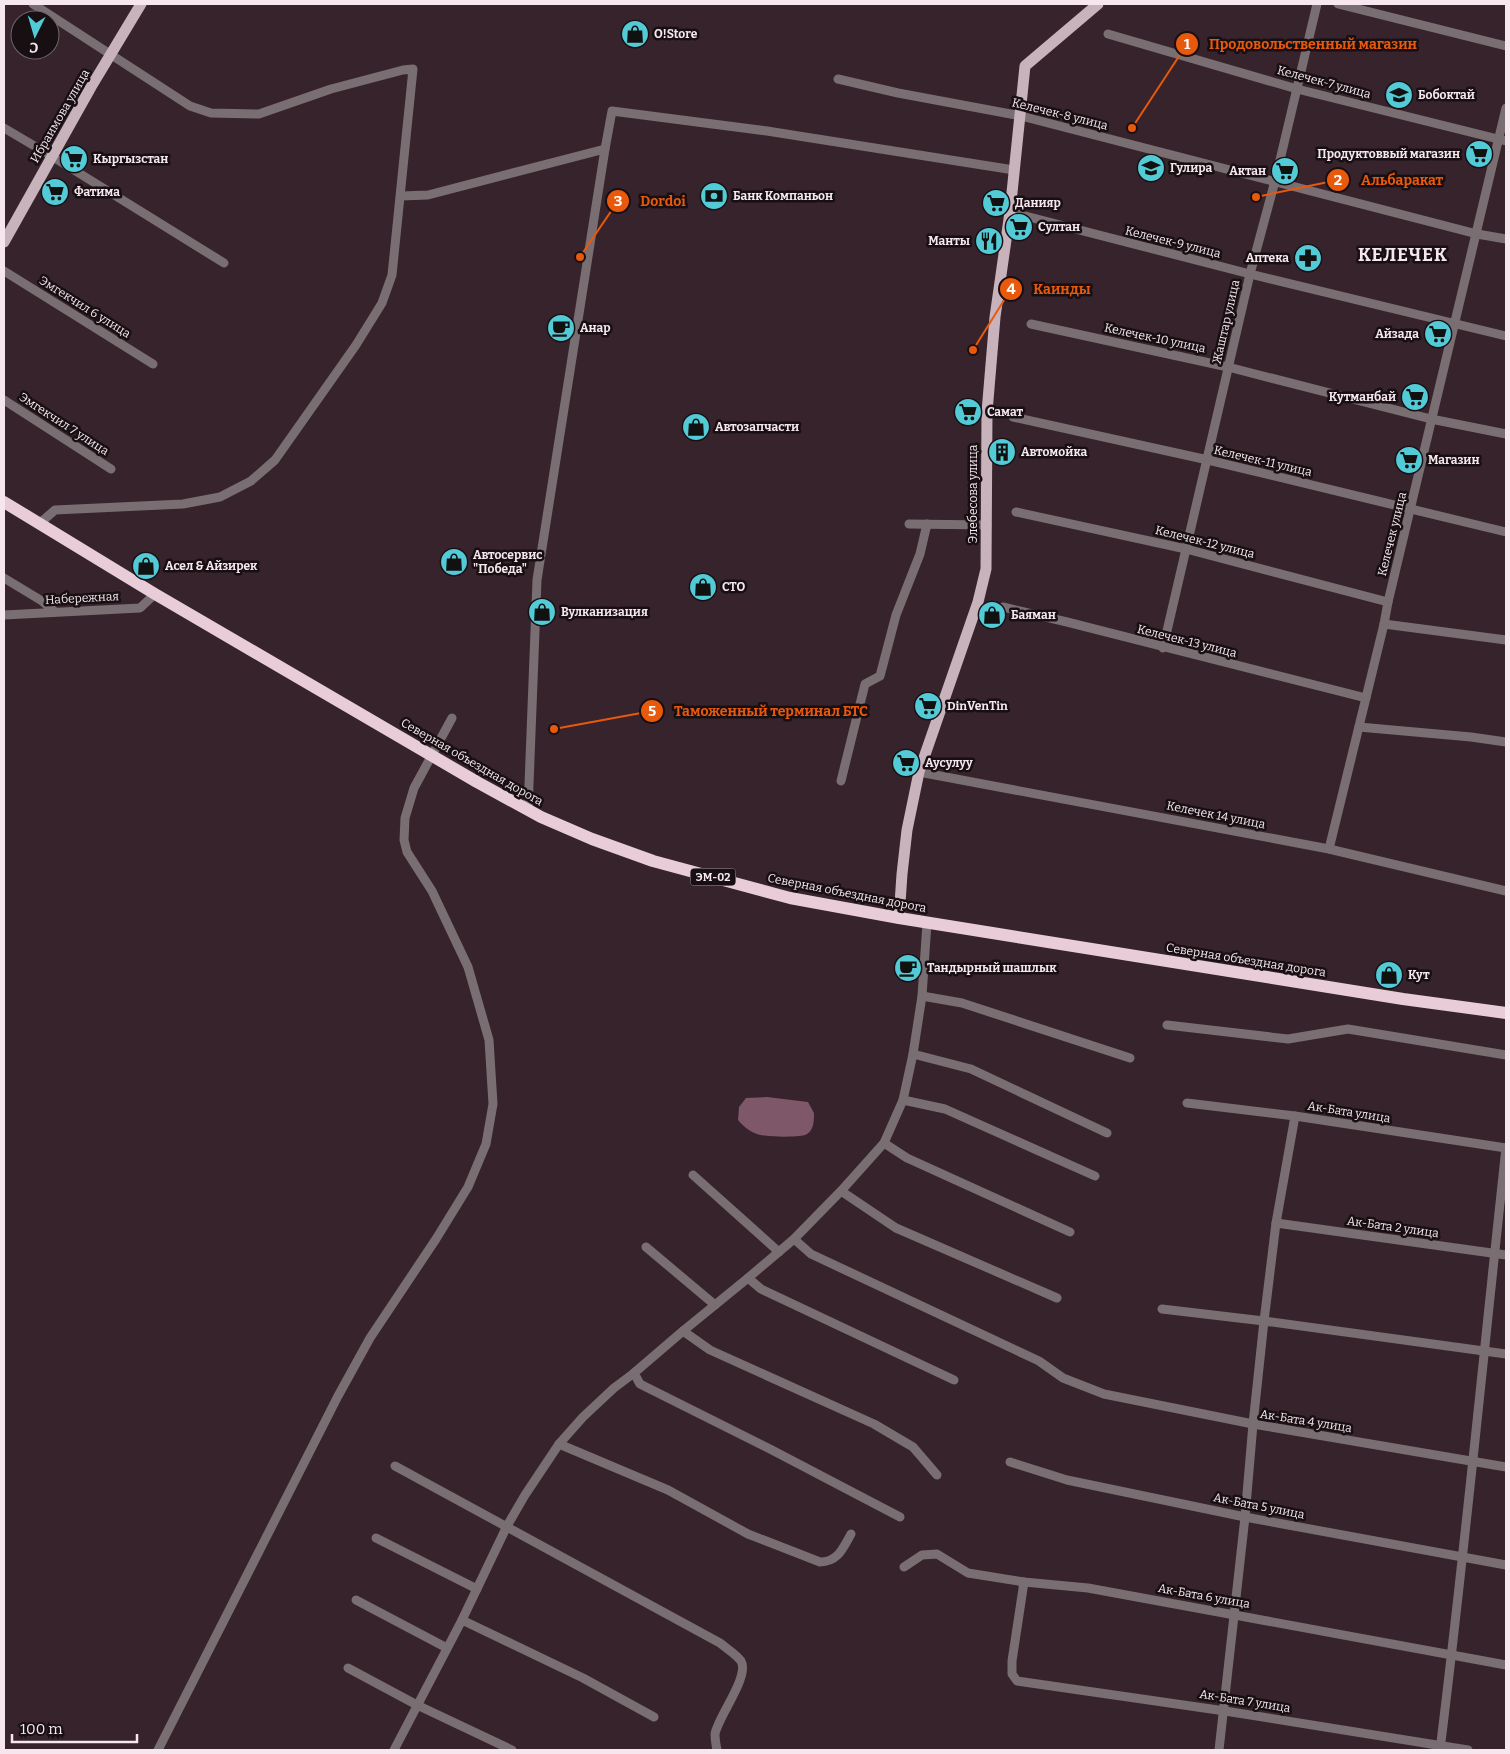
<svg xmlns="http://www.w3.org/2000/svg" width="1510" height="1754" font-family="Bitter,serif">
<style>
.water{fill:#7e5768}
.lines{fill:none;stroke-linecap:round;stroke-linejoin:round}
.minor{stroke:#796e72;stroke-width:9}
.major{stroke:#c8b2bb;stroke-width:11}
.highway{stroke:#e8cdd8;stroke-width:12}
.labels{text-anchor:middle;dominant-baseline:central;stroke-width:5;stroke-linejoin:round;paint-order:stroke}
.shield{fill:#180f13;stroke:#b3a6ac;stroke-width:1}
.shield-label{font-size:11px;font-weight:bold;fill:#f5e7ed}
.poi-label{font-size:12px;font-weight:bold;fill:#f5e7ed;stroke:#180f13;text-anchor:start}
.street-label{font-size:12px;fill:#f5e7ed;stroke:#180f13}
.district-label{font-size:18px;font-weight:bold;letter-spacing:1px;fill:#f5e7ed;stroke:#180f13}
.leader{fill:none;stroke:#e8590c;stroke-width:2}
.callout-dot{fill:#e8590c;stroke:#180f13;stroke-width:2}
.mark-label{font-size:15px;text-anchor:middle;font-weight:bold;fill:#fff}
.callout-label{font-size:14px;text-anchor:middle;font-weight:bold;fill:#e8590c;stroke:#180f13;stroke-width:5;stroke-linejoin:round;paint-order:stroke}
</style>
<rect width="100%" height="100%" fill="#36232b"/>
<!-- water -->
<path class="water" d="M767,1097L808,1102L814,1113C814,1120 814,1130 807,1134C802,1138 764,1137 757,1134C750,1132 743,1126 738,1120L739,1107L746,1098Z"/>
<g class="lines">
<!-- minor -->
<g class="minor">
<path d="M33,4L190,106L211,113L259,114L331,89L403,70L413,69L392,275L382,303L356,345L275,460L251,481L220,497L183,504L55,510L40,523"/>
<path d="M1338,4L1506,46"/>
<path d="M1108,34L1297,89L1506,141"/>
<path d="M838,79L898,93L1021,116L1477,234L1506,239"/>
<path d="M4,128L53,157L224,263"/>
<path d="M401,196L428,195L605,149L612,111L767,131L1014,170"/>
<path d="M1010,212L1250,274L1506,336"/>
<path d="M4,271L153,364"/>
<path d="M1031,324L1228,367L1431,419L1506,434"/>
<path d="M4,400L111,469"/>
<path d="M1013,417L1208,460L1506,532"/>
<path d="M1016,512L1186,549L1388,602"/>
<path d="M909,524L987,525"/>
<path d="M4,578L42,601L55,612"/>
<path d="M1003,607L1067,622L1366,698"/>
<path d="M4,615L140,608L155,594"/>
<path d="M1384,624L1506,640"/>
<path d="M1163,648L1250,274L1275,181L1317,4"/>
<path d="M1359,727L1471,737L1506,742"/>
<path d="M919,772L1329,849L1506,891"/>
<path d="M841,781L865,684L880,676L896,615L920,554L927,524"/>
<path d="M528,810L537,580L605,149"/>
<path d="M1329,849L1384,624L1388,602L1506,108"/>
<path d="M922,996L962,1003L1130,1058"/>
<path d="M1167,1025L1288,1039L1348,1029L1506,1055"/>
<path d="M913,1054L971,1069L1107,1133"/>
<path d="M903,1100L945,1109L1095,1176"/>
<path d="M1187,1103L1295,1116L1506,1148"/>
<path d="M884,1143L907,1158L1070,1232"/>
<path d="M693,1175L779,1252"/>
<path d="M841,1191L896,1228L1057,1298"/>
<path d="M1276,1223L1506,1255"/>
<path d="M794,1239L811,1254L1039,1361L1063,1378L1104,1394L1253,1424L1506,1467"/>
<path d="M646,1247L715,1305"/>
<path d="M748,1278L761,1289L954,1380"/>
<path d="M1162,1309L1264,1321L1506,1354"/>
<path d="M683,1331L710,1350L874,1424L913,1447L937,1475"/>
<path d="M634,1373L640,1384L770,1449L900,1517"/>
<path d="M559,1444L668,1490L748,1534L820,1562C838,1562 843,1548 851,1534"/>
<path d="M1010,1462L1067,1480L1245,1517L1506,1565"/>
<path d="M395,1466L720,1643C726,1648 737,1655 741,1661C750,1676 718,1717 715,1734C715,1739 716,1745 717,1750"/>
<path d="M376,1538L477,1589"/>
<path d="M904,1567L922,1555L937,1554L968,1573L1024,1582L1088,1588L1506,1665"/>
<path d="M1024,1582L1012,1661V1674L1017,1681L1225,1711L1468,1750"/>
<path d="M356,1600L447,1648"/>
<path d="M462,1620L583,1678L654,1717"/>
<path d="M348,1668L417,1705L512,1750"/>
<path d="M158,1750L338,1396L370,1338L436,1239L468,1187L486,1144L493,1104L489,1040L468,967L432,891L407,852L404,840L405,818L414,788L452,718"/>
<path d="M394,1750L462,1620L507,1526L525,1495L559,1444L583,1417L614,1388L634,1373L683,1331L748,1278L794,1239L841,1191L884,1143L903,1100L913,1054L922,996L927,923"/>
<path d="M1219,1750L1245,1517L1253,1424L1264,1321L1276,1223L1295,1116"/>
<path d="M1440,1750C1465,1550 1484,1348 1506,1148"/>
</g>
<!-- major -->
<g class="major">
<path d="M4,242L91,87L141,4"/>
<path d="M899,918L902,874L907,830L919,772L978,602L986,569L987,412L995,317L1010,212L1025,66L1098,4"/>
</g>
<!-- highway -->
<path class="highway" d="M4,502L155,594L477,782L541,817L592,839L653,861L790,898L899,918L1403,999L1506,1013"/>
</g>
<!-- icons -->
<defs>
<g id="shop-disc" transform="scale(1.4375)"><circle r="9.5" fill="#52cbd7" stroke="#180f13"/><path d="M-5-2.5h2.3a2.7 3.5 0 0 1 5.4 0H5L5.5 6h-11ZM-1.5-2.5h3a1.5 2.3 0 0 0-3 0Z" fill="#111"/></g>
<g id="school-disc" transform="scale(1.4375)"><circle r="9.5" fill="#52cbd7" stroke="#180f13"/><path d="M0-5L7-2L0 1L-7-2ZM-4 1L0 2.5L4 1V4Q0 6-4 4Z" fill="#111"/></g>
<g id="supermarket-disc" transform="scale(1.4375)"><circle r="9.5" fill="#52cbd7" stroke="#180f13"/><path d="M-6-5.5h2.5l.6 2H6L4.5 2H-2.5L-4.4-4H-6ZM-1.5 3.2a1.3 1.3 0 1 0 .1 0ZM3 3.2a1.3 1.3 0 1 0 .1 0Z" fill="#111"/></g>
<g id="bank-disc" transform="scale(1.4375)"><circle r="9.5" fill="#52cbd7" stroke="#180f13"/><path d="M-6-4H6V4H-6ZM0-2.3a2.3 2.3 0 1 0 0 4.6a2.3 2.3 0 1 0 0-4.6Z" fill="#111"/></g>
<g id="restaurant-disc" transform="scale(1.4375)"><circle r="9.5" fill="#52cbd7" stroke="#180f13"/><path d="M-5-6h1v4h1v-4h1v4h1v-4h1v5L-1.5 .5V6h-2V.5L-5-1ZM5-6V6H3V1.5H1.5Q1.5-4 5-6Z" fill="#111"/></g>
<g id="pharmacy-disc" transform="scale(1.4375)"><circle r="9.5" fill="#52cbd7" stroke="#180f13"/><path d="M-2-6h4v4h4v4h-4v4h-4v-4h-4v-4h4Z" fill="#111"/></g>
<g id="cafe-disc" transform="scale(1.4375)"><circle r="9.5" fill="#52cbd7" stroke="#180f13"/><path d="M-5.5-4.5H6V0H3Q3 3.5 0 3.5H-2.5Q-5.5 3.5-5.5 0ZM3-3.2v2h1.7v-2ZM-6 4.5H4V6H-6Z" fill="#111"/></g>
<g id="building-disc" transform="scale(1.4375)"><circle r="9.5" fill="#52cbd7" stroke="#180f13"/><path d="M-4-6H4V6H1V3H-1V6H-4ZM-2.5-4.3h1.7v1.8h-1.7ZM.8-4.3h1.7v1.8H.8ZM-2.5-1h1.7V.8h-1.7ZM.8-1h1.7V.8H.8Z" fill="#111"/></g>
</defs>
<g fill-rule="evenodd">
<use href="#shop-disc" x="635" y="34"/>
<use href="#school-disc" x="1399" y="95"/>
<use href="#supermarket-disc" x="1479" y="154"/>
<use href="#supermarket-disc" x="74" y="159"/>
<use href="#school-disc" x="1151" y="168"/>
<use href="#supermarket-disc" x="1285" y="171"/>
<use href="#supermarket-disc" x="55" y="192"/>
<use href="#bank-disc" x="714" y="196"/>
<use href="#supermarket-disc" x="996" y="203"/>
<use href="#supermarket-disc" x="1019" y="227"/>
<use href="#restaurant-disc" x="989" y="241"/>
<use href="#pharmacy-disc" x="1308" y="258"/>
<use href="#cafe-disc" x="561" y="328"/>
<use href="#supermarket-disc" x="1438" y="334"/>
<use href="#supermarket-disc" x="1415" y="397"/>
<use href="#supermarket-disc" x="968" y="412"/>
<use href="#shop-disc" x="696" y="427"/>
<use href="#building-disc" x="1002" y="452"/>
<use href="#supermarket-disc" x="1409" y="460"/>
<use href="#shop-disc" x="454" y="562"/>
<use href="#shop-disc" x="146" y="566"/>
<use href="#shop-disc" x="703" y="587"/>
<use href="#shop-disc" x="542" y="612"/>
<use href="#shop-disc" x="992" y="615"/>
<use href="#supermarket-disc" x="928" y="706"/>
<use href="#supermarket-disc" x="906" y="763"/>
<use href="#cafe-disc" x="908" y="968"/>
<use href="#shop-disc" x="1389" y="975"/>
</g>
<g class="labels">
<!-- shield labels -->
<rect class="shield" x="690.5" y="868.5" width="45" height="17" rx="4"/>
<g class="shield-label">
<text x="713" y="877">ЭМ-02</text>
</g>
<!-- poi labels -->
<g class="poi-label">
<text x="654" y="34">O!Store</text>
<text x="1418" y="95">Бобоктай</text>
<text x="1460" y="154" text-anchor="end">Продуктоввый магазин</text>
<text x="93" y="159">Кыргызстан</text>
<text x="1170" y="168">Гулира</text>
<text x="1266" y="171" text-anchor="end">Актан</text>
<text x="74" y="192">Фатима</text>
<text x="733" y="196">Банк Компаньон</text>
<text x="1015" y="203">Данияр</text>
<text x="1038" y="227">Султан</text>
<text x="970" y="241" text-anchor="end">Манты</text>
<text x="1289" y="258" text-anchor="end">Аптека</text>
<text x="580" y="328">Анар</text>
<text x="1419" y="334" text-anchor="end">Айзада</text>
<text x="1396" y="397" text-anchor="end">Кутманбай</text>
<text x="987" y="412">Самат</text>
<text x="715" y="427">Автозапчасти</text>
<text x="1021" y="452">Автомойка</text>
<text x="1428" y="460">Магазин</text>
<text x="473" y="555">Автосервис<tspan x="473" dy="14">"Победа"</tspan></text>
<text x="165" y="566">Асел &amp; Айзирек</text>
<text x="722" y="587">СТО</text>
<text x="561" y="612">Вулканизация</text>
<text x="1011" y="615">Баяман</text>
<text x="947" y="706">DinVenTin</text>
<text x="925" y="763">Аусулуу</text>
<text x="927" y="968">Тандырный шашлык</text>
<text x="1408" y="975">Кут</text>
</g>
<!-- street labels -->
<g class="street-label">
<text transform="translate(1324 82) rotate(15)">Келечек-7 улица</text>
<text transform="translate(1060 114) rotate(14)">Келечек-8 улица</text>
<text transform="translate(60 116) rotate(-60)">Ибраимова улица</text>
<text transform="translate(1173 242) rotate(14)">Келечек-9 улица</text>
<text transform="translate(85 307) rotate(32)">Эмгекчил 6 улица</text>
<text transform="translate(1226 322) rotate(-77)">Жаштар улица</text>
<text transform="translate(1155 338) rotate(12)">Келечек-10 улица</text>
<text transform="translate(64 424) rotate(33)">Эмгекчил 7 улица</text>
<text transform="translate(1263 461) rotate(13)">Келечек-11 улица</text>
<text transform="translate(973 494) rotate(-90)">Элебесова улица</text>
<text transform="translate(1392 534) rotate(-76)">Келечек улица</text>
<text transform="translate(1205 542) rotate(14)">Келечек-12 улица</text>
<text transform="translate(82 598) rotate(-3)">Набережная</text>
<text transform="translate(1187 641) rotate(14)">Келечек-13 улица</text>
<text transform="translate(472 762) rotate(30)">Северная объездная дорога</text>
<text transform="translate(1216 815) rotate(11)">Келечек 14 улица</text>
<text transform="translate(847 893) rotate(11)">Северная объездная дорога</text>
<text transform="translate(1246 960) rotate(9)">Северная объездная дорога</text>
<text transform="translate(1349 1112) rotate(9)">Ак-Бата улица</text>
<text transform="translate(1393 1227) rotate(8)">Ак-Бата 2 улица</text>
<text transform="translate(1306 1421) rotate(9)">Ак-Бата 4 улица</text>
<text transform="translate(1259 1506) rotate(11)">Ак-Бата 5 улица</text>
<text transform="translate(1204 1596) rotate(10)">Ак-Бата 6 улица</text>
<text transform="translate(1245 1701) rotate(9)">Ак-Бата 7 улица</text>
</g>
<!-- district labels -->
<g class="district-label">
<text x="1403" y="255">КЕЛЕЧЕК</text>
</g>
</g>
<!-- callouts -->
<path class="leader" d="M1132 128L1187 44M1256 197L1338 180M580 257L618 201M973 350L1011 289M554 729L652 711"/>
<g class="callout-dot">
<circle cx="1132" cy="128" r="5"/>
<circle cx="1256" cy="197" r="5"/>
<circle cx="580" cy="257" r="5"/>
<circle cx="973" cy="350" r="5"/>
<circle cx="554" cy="729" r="5"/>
<circle cx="1187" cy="44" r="12"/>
<circle cx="1338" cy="180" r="12"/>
<circle cx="618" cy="201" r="12"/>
<circle cx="1011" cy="289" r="12"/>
<circle cx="652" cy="711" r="12"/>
</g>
<g class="mark-label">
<text x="1187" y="49">1</text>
<text x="1338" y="185">2</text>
<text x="618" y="206">3</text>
<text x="1011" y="294">4</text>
<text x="652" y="716">5</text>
</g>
<g class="callout-label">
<text x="1313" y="49">Продовольственный магазин</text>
<text x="1402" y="185">Альбаракат</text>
<text x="663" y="206">Dordoi</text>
<text x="1062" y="294">Каинды</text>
<text x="771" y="716">Таможенный терминал БТС</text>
</g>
<!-- border -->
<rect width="1510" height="1754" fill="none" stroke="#f5e7ed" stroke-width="10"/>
<!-- north arrow -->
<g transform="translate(35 35) rotate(185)"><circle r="24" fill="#180f13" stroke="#70656a"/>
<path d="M0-4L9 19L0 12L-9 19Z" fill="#52cbd7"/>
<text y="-8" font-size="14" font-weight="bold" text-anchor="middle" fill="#f5e7ed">С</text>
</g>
<!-- scale -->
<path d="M12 1734v8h125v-8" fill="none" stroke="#f5e7ed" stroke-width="2.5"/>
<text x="20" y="1734" font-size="15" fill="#f5e7ed" stroke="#180f13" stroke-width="4" paint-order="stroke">100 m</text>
</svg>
